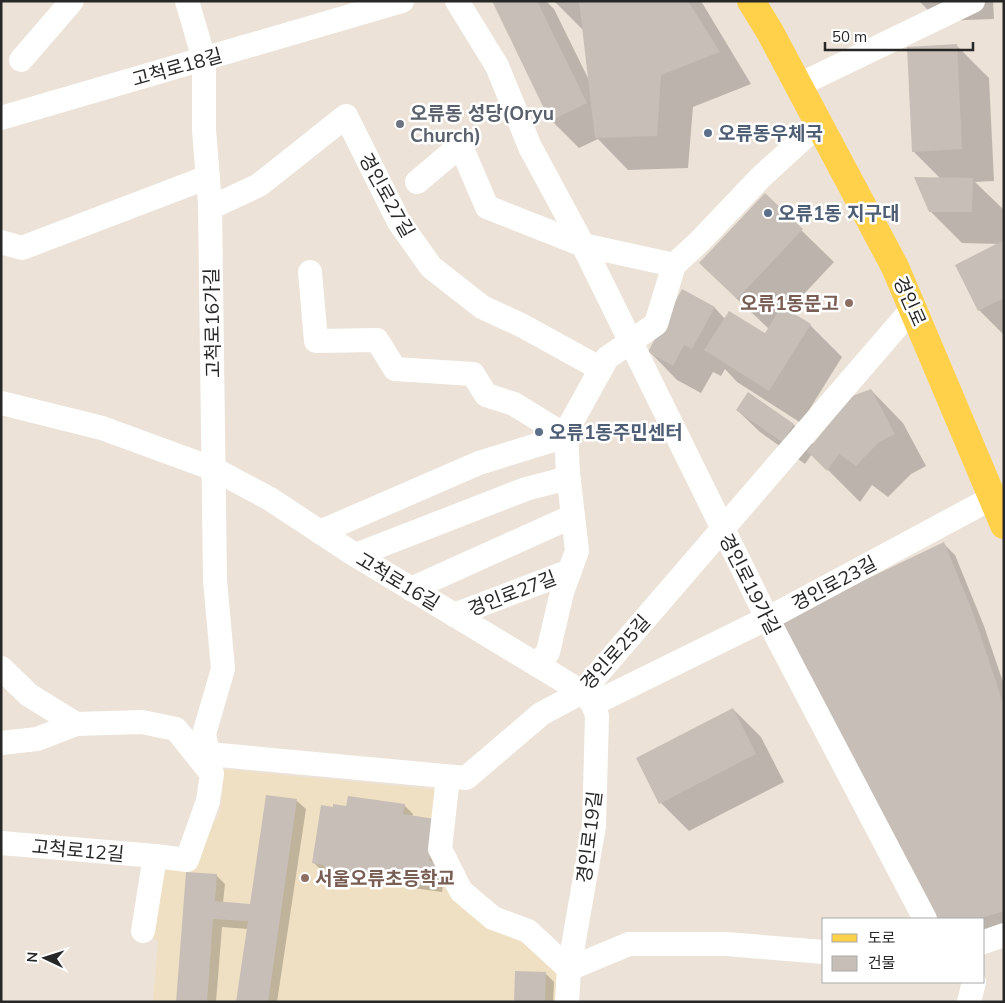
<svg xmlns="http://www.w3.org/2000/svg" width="1005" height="1003" font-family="Mulish,'Noto Sans KR',sans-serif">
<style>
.education{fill:#f0e0c3}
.shadow{fill:#0003}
.building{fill:#c7bfb7}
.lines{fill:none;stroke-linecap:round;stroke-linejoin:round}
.street{stroke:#fff;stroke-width:24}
.primary{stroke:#ffd049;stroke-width:28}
.worship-dot{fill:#6b7280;stroke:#fff;stroke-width:2}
.service-dot{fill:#5c6f8a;stroke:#fff;stroke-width:2}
.education-dot{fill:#8d6e63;stroke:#fff;stroke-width:2}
.labels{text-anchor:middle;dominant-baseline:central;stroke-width:5;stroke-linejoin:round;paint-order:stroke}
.street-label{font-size:19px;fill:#272727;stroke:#fff}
.worship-label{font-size:19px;font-weight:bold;fill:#5b616d;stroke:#fff;text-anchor:start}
.service-label{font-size:19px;font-weight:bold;fill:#4e5e75;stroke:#fff;text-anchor:start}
.education-label{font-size:19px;font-weight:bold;fill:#785e54;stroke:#fff;text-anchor:end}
</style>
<rect width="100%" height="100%" fill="#ece2d7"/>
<!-- education -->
<path class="education" d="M221,769L441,790L461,891L551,937L567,1002H153L158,941L147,934L157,864L190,865L220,812L223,788Z"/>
<!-- shadow -->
<g class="shadow">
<path d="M493,1H546L554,9L589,80L583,30L554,1H701L751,84L693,107L688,168L628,170L598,139L579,148L551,120Z"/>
<path d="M919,1H993L994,19L939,21Z"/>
<path d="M957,46L989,78L994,181L975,182L1004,210V335L979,310L1000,244L962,243L930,211L940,178L913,151Z"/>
<path d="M765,195L834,262L788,311L810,325L842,357L801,423L737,382L725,369L721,376L713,372L701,393L677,380L649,351L683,290L715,308L725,319L765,335L769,329L733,295Z"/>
<path d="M871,390L903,423L926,466L911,474L888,497L872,485L860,502L812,454L805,464L760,432L737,410L748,394L794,425L814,445Z"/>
<path d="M944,544L955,555L984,626L1004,685V927L984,933V919H939L778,623Z"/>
<path d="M733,709L761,737L784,782L689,831L661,803Z"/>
<path d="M267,796L297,801L306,809L277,1002H238L248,929L222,927L216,1002H178L216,875L225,884L223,903L252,905Z"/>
<path d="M404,805L413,814L412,817L445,872L442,892L334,877L330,872L322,871L314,863L347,808Z"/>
<path d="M546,974L554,982L553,1002H515Z"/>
</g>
<!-- building -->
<g class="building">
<path d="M492,1H537L587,103L550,121Z"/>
<path d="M579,1H688L720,52L661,75L657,136L595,138Z"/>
<path d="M957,44L962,149L912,152L907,47Z"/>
<path d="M914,177L973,178L972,212H929Z"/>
<path d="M765,193L803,229L737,299L699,263Z"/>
<path d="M1004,240V298L978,311L955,265Z"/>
<path d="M682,289L715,307L692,349L684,345L673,366L648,352Z"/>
<path d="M782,306L811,324L769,391L704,350L729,311L765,333Z"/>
<path d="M871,389L895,434L879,442L856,466L839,454L827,471L807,451L852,396Z"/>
<path d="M748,392L794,424L782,442L736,410Z"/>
<path d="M944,542L973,613L1004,706V911L978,919H937L777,622Z"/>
<path d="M733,708L756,754L659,804L636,758Z"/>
<path d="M266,795L297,799L268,1002H236L248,921L213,919L207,1002H176L186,872L217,874L215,901L250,904Z"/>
<path d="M348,796L405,804L403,814L435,819L429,861L437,862L434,884L324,868V865L312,863L321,805L333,807V804L346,806Z"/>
<path d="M515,971L546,972L545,1002H514Z"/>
</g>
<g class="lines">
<!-- street -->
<g class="street">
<path d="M457,1L497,66L530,147L583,245L767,618L925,919"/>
<path d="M21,60L72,1"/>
<path d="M799,85L973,1"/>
<path d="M1,118L402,1"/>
<path d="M417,182L455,150L463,151L487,207L583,245L674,265"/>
<path d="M210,208L259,185L346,116L399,222L431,267L482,307L523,326L601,369"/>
<path d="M1,242L22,248L208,177"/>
<path d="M310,272L316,341L377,340L395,369L473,374L486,395L514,404L566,436"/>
<path d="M1,403L102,428L214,469L270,499L352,553L582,692L593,704L597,716L594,826L569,969L567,1002"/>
<path d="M320,532L479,463L566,436"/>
<path d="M356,555L526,489L568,478"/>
<path d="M411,589L573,516"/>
<path d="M454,615L570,571"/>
<path d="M537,665L548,652L562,592L577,551L568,473L566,432L607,358L656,324L674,265L699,242L760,178L819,124"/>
<path d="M1,668L29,695L76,724"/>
<path d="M593,704L776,614L992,498"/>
<path d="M1,743L37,739L76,724L142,722L176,729L211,773"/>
<path d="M209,754L466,778L541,714L582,692L913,308"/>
<path d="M448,777L440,849L461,891L493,918L528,931L569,969L629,944H726L824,952"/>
<path d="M1,843L155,856"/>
<path d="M143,931L155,856L187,860L208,801L212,774L204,734L223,669L215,580L210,204L204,130V59L187,1"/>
<path d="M984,942L1004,935"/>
<path d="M969,1002L974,982"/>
</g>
<!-- primary -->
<path class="primary" d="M751,1L770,32L895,267L1004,525"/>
</g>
<!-- markers -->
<circle class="worship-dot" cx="400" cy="124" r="5"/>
<g class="service-dot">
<circle cx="708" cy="133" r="5"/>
<circle cx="768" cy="213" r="5"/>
<circle cx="539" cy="432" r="5"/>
</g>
<g class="education-dot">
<circle cx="849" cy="303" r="5"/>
<circle cx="305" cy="878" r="5"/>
</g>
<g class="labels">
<!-- street labels -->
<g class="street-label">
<text transform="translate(177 67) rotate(-16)">고척로18길</text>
<text transform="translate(387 195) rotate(61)">경인로27길</text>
<text transform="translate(910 301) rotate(66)">경인로</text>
<text transform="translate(212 323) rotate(-91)">고척로16가길</text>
<text transform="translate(398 581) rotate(31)">고척로16길</text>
<text transform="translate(834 583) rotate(-28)">경인로23길</text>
<text transform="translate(750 584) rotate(63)">경인로19가길</text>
<text transform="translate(512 593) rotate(-21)">경인로27길</text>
<text transform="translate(615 652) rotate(-48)">경인로25길</text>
<text transform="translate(589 837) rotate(-83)">경인로19길</text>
<text transform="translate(78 850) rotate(5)">고척로12길</text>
</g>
<!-- worship labels -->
<g class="worship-label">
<text x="410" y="113">오류동 성당(Oryu<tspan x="410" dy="22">Church)</tspan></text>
</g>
<!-- service labels -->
<g class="service-label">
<text x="718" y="133">오류동우체국</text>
<text x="778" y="213">오류1동 지구대</text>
<text x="549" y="432">오류1동주민센터</text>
</g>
<!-- education labels -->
<g class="education-label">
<text x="839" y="303">오류1동문고</text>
<text x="315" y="878" text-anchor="start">서울오류초등학교</text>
</g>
</g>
<!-- border -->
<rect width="1005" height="1003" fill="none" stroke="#272727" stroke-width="5"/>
<!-- legend -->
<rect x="822" y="918" width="162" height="65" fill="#ffffff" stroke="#a9a9a9"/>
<rect x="832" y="934" width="25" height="8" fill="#ffd049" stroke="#a9a9a9"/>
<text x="868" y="943" font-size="15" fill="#272727">도로</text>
<rect x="832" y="956" width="25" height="15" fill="#c7bfb7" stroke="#a9a9a9"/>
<text x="868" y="968" font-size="15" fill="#272727">건물</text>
<!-- north arrow -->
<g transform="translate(45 958) rotate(274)" stroke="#ffffff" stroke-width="4" paint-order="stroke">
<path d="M0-4L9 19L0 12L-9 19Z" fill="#272727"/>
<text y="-8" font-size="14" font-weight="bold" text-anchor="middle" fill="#272727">N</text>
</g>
<!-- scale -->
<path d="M825 42v8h148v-8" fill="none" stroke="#272727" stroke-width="2.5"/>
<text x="832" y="42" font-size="15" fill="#272727" stroke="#ffffff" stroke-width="4" paint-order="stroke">50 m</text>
</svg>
